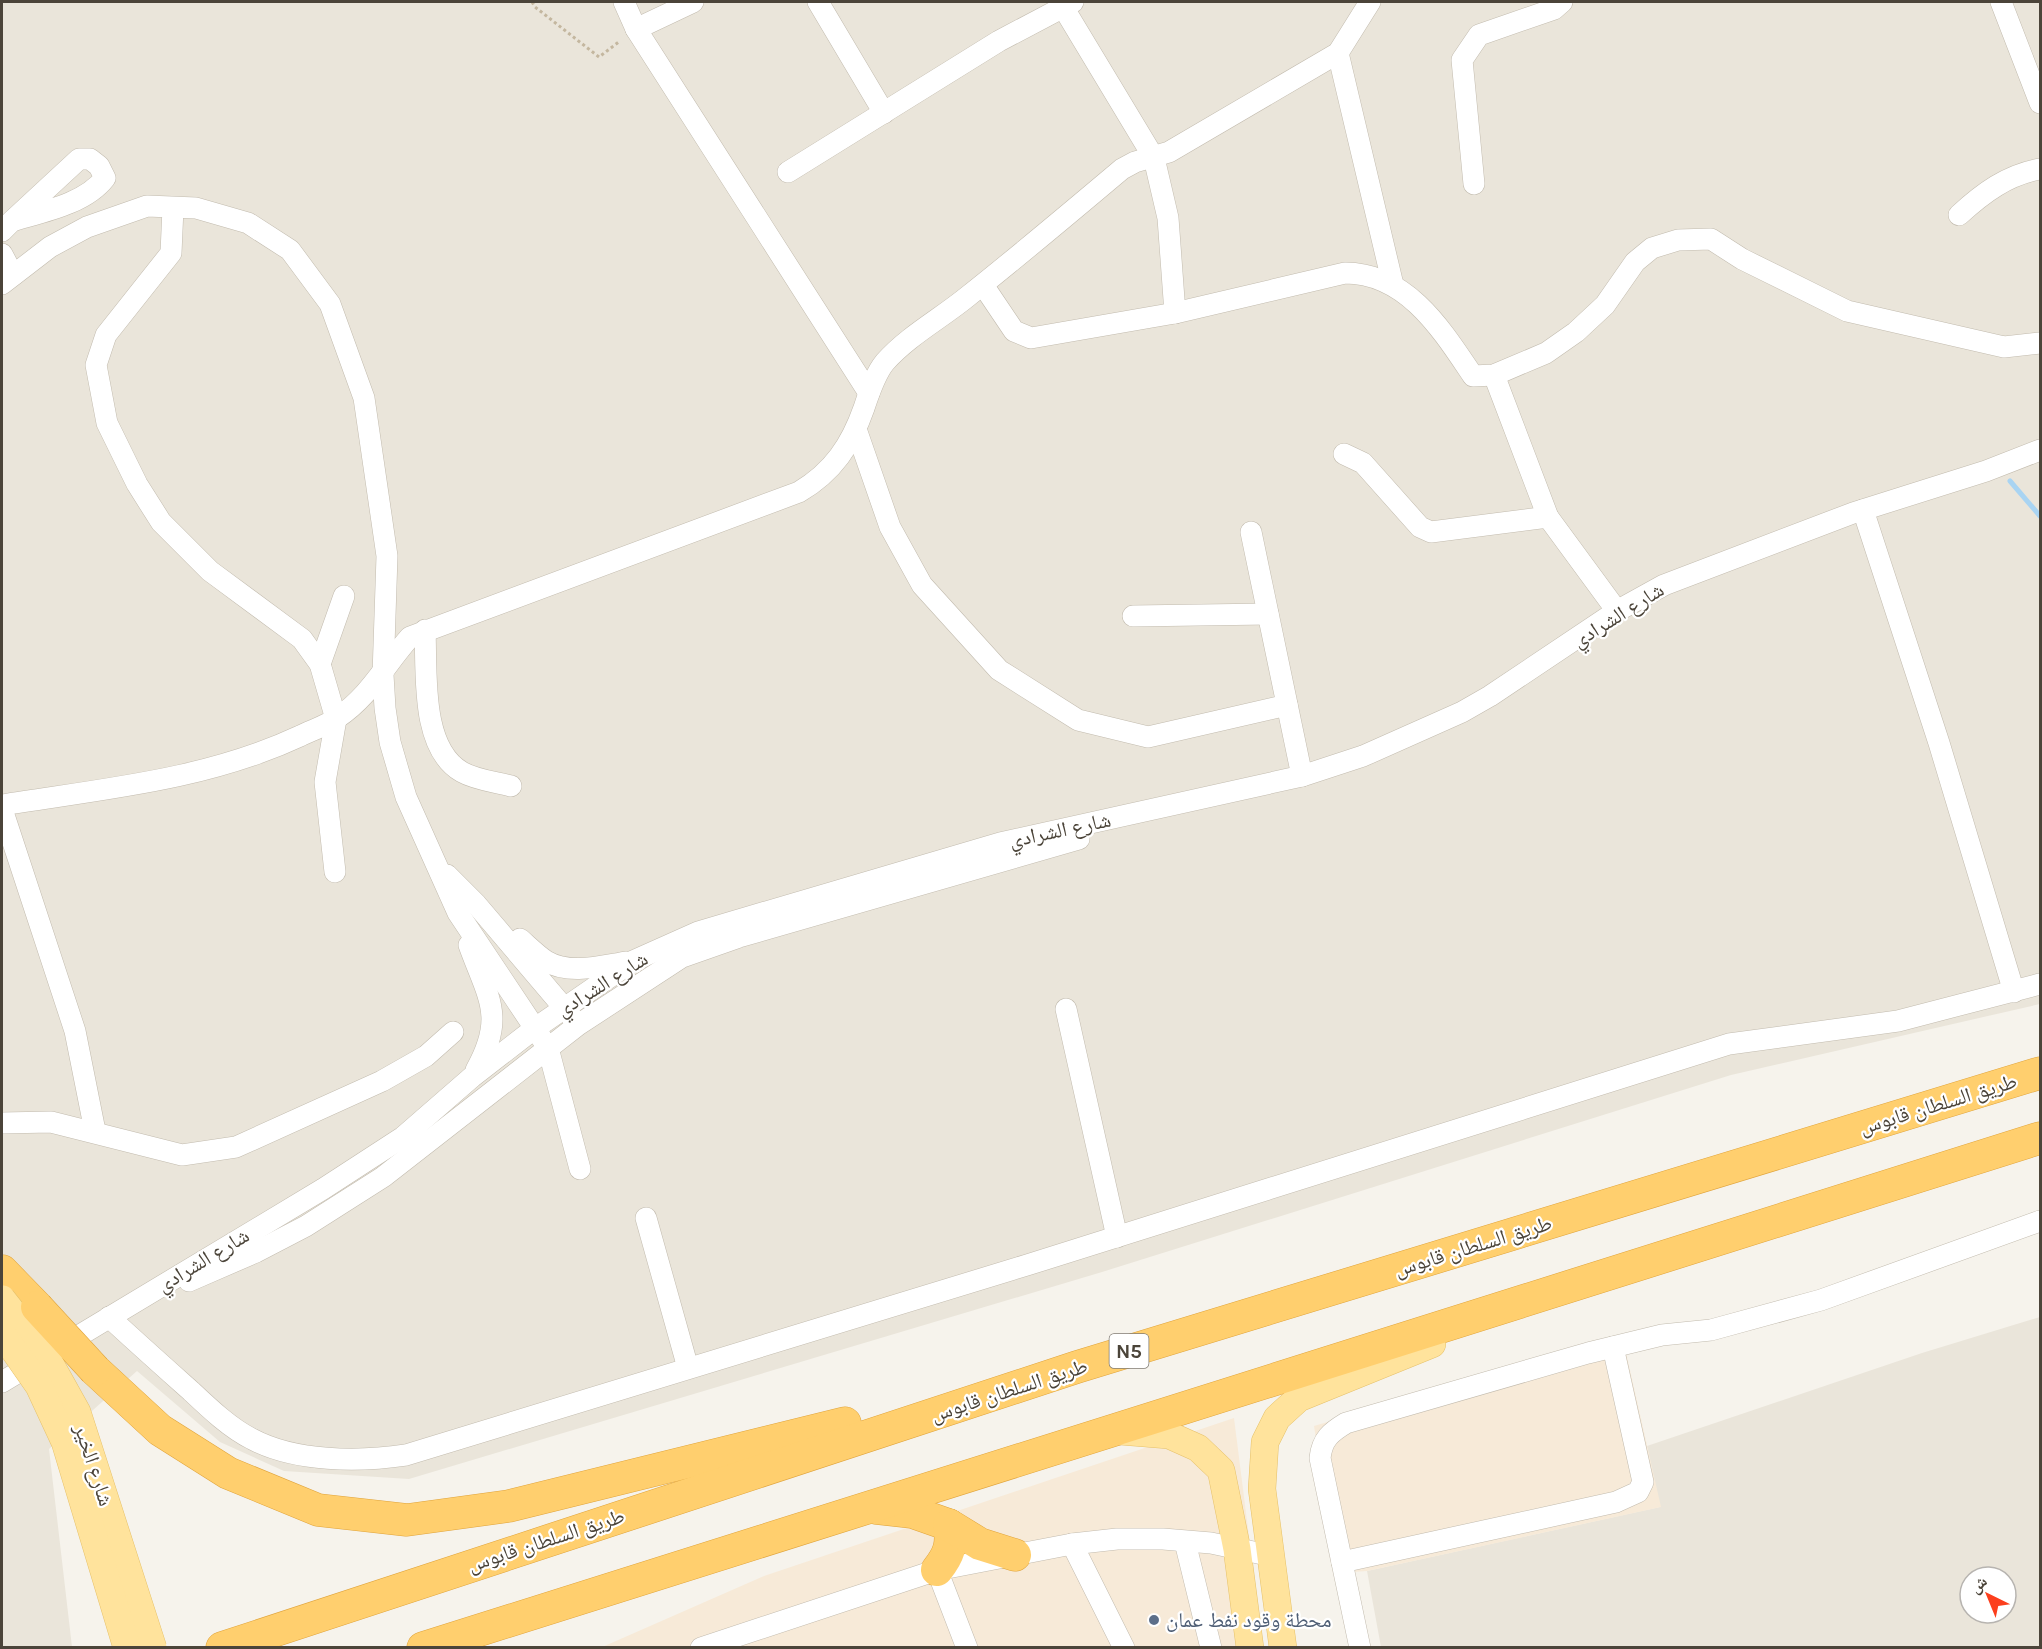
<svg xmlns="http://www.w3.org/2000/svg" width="2042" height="1649" font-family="Karla,'Noto Naskh Arabic',sans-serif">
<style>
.residential{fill:#eae5da;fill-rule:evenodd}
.commercial{fill:#f7ead8}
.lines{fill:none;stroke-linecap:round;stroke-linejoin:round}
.stream{stroke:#a9d4f2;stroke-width:5}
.minor-casing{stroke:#c2bbae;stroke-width:22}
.major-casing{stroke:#e6c16a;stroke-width:28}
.highway-casing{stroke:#e0a43c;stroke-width:33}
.path{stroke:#c4b79f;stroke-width:3;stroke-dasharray:3 3;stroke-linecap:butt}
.minor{stroke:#fff;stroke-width:21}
.major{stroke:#ffe39c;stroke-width:27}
.highway{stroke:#ffcf6e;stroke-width:32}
.major-bridge-casing{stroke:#e6c16a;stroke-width:28;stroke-linecap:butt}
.highway-bridge-casing{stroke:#e0a43c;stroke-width:33;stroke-linecap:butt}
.major-bridge{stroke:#ffe39c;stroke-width:27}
.highway-bridge{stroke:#ffcf6e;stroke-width:32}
.service-dot{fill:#5c6f8a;stroke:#fff;stroke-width:2}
.labels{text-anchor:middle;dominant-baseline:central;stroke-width:4.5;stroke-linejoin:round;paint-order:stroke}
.shield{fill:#fff;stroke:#817c74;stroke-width:1.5}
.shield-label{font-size:20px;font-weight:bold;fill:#4b4439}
.street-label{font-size:21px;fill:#4b4439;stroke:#fff}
.service-label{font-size:21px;fill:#4e5e75;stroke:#fff;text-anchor:start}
</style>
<rect width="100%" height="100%" fill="#f6f3ec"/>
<!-- residential -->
<g class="residential">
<path d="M2,2H2040V1004L1731,1075L1102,1272L409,1479L284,1471L220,1442L137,1371L49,1449L72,1647L2,1648Z"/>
<path d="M2040,1317V1647H1381L1367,1571L1660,1507L1647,1446L1922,1353ZM1970,1577H2006V1613H1970Z"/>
</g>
<!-- commercial -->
<g class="commercial">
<path d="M1622,1335L1661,1507L1367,1571L1337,1573L1314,1426Z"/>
<path d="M1234,1418L1263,1647L600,1648L764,1576Z"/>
</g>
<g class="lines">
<!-- stream -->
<path class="stream" d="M2010,481L2040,516"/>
<!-- minor casing -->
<g class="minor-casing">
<g id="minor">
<path d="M624,2L636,29L869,393"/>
<path d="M818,2L884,113"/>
<path d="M2001,2L2040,103"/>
<path d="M1063,7L1154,158L1168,218L1175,313"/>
<path d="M636,29L693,2"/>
<path d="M1338,53L1393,285"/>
<path d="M788,172L999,41L1073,2"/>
<path d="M1474,184L1462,60L1479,35L1554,9L1562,2"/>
<path d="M173,208L171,253L106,335L96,365L107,423L137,484L161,522L210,571L302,639L320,664L336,719L325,782L335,872"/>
<path d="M1959,215C1983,193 2007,175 2040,169"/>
<path d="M2,231L12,221L79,159H90L99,166L105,178C85,204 42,212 12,221"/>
<path d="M2,254L13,275"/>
<path d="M2,284L50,247L87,227L147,206L196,208L248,223L290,250L330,304L364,398L387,556L383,675L385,708L390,742L406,797L458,913L548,1048L580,1169"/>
<path d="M983,285L1014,331L1031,338L1175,313L1345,273C1407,273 1442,330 1473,376L1494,375L1546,353L1576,332L1605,305L1635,262L1652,248L1678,240L1711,239L1742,259L1847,311L2004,347L2040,343"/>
<path d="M1494,375L1548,517L1617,611"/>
<path d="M856,429L890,527L922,585L999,670L1078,720L1148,737L1287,705"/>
<path d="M1344,454L1363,463L1420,527L1431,532L1548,517"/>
<path d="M1863,510L1939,743L2014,992"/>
<path d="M1251,532L1302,776"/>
<path d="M1133,616L1268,614"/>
<path d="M425,630C427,672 420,748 462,772C476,780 496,782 511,786"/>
<path d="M320,664L344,596"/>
<path d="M2,805C102,789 206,780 300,736C312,730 326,726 337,718C369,697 385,665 410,637L799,492C833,472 851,445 864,408C869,393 875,374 885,362C908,336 940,319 967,297C1020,255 1071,212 1122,169L1135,162L1169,152L1338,53L1370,2"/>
<path d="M2,809L75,1031L95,1131"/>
<path d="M447,875L476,904L571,1016"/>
<path d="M520,939C528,946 537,955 546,961C569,975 601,966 626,962"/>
<path d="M469,945C488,998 506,1016 476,1070"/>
<path d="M1066,1009L1117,1237"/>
<path d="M2,1123L51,1122L182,1155L236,1147L382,1081L426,1056L453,1032"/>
<path d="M646,1218L688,1368"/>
<path d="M189,1281L256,1252L306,1226L383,1177L578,1025L682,957L739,937L1079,839"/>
<path d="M109,1317C136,1342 163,1366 191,1391C209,1408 230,1428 252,1439C295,1462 359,1462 406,1455L1027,1265L1729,1044L1898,1021L2040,984"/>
<path d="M2,1382L323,1189L403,1137L472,1077L534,1029L633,961L698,932L1000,843L1302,776L1363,756L1462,712L1490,696L1617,611L1664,585L1853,513L1986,471L2040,450"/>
<path d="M1185,1542L1211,1648"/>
<path d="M1072,1544L1124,1648"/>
<path d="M1342,1562L1616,1502L1638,1492L1643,1482L1613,1347"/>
<path d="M937,1570L967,1648"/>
<path d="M701,1648L937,1570L1072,1544L1117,1539H1163L1211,1543L1272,1556"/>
<path d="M1360,1648L1320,1458C1322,1439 1331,1432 1346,1423L1588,1353L1662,1335L1711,1330L1821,1300L2040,1221"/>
</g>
</g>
<!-- major casing -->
<g class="major-casing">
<g id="major">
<path d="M1119,1431L1169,1435L1198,1448L1221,1470L1237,1549L1250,1648"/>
<path d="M1283,1648L1262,1489L1265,1442L1277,1418L1299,1398L1432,1344"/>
</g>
</g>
<!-- highway casing -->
<g class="highway-casing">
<g id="highway">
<path d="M2,1271L37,1307"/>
<path d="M95,1370L160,1430L228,1473L318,1510L407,1520L509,1506L845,1423"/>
<path d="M876,1508L912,1512L949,1525C953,1544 949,1555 937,1570"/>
<path d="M949,1525L980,1544L1015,1555"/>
<path d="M222,1648L1077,1367L2040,1073"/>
<path d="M423,1648L2040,1138"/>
</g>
</g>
<!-- path -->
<path class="path" d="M532,2L535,7L599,57L620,41"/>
<!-- minor -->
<use href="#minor" class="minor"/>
<!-- major -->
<use href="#major" class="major"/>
<!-- highway -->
<use href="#highway" class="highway"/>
<!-- major-bridge casing -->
<g class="major-bridge-casing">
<g id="major-bridge">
<path d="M2,1299L43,1351L77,1412L153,1648"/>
<path d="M2,1333L39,1386L65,1442L127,1648"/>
</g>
</g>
<!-- highway-bridge casing -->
<g class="highway-bridge-casing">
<path id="highway-bridge" d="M37,1307L95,1370"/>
</g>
<!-- major-bridge -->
<use href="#major-bridge" class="major-bridge"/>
<!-- highway-bridge -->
<use href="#highway-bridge" class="highway-bridge"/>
</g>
<!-- markers -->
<circle class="service-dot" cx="1154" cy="1620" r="6"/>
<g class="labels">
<!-- shield labels -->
<rect class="shield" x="1109.5" y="1334" width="39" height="34" rx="4.5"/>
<g class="shield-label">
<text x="1129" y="1351">N5</text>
</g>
<!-- street labels -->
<g class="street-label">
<text transform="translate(1618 615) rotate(-32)">شارع الشرادي</text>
<text transform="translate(1060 830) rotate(-12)">شارع الشرادي</text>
<text transform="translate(602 984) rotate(-32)">شارع الشرادي</text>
<text transform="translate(1938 1104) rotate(-17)">طريق السلطان قابوس</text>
<text transform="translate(1473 1246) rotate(-17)">طريق السلطان قابوس</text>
<text transform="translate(203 1260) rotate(-31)">شارع الشرادي</text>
<text transform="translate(1009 1390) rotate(-18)">طريق السلطان قابوس</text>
<text transform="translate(94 1465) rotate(72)">شارع الخير</text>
<text transform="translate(546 1540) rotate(-18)">طريق السلطان قابوس</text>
</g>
<!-- service labels -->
<g class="service-label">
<text x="1166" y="1620">محطة وقود نفط عمان</text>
</g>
</g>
<!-- border -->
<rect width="2042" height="1649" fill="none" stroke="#4b4439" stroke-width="6"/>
<!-- north arrow -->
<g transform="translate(1988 1595) rotate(317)"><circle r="28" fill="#ffffff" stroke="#b7b4b0" stroke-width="1.5"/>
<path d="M0-4.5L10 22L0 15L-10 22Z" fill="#fc3f1d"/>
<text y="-9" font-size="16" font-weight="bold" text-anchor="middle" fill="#4b4439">ش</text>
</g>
</svg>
